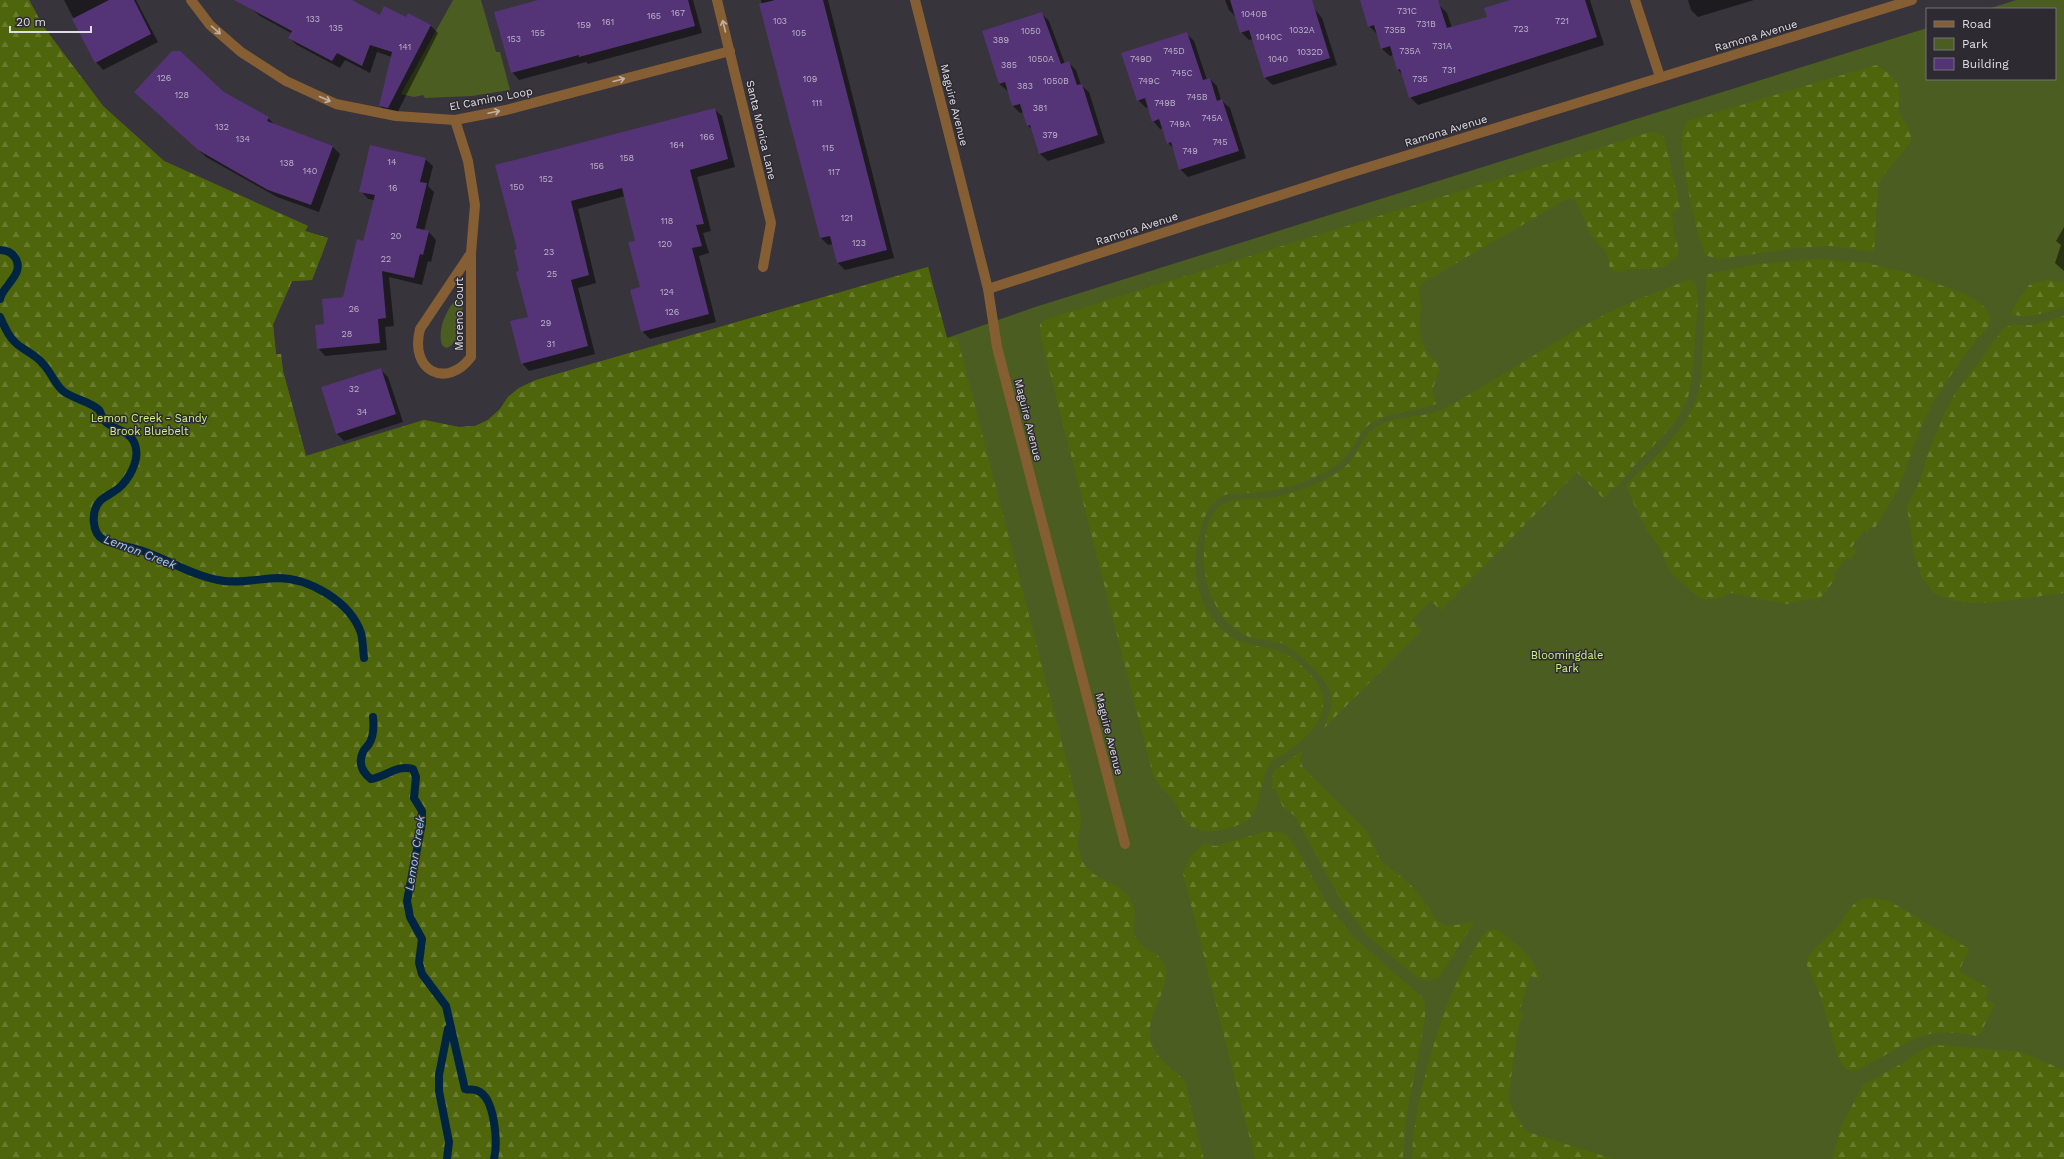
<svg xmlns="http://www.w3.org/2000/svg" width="2064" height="1159" font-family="'Work Sans',sans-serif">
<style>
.green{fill:#4c5d21}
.forest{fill:url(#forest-firs)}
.shadow{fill:#0007}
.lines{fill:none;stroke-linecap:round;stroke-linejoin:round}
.stream{stroke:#002542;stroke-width:8}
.building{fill:#543477}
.minor{stroke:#855e34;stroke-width:10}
.oneway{stroke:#c0b1a6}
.labels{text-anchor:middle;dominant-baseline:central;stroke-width:3;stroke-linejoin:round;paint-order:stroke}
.number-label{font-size:9px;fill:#bdb4c8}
.street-label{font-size:11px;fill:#e0dee3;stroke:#2d2a31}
.park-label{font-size:11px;fill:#d1f486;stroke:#2d2a31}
.water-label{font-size:12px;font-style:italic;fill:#99cdfb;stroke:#2d2a31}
</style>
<defs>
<pattern id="forest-firs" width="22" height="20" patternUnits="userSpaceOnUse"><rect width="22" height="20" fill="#4f650b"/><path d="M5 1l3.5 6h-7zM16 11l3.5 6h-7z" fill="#687b2e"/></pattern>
</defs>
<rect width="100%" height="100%" fill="#37343b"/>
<!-- green -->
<g class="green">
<path d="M0,0H29L43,26L103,106L164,161L308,226L305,231L328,238L312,280L292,281L273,325L276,354H281L283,371L306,456L424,420L459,427L475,426L488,420L500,409L508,397L519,388L536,380L928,267L947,338L1032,308L1927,28V79H2055V9H1988L2016,0H2064V1159H0Z"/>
<path d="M453,0H481L496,52H500L510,90L472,96L425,98L423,95L414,97L401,94Z"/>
<path d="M458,296L463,297C462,311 463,344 446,348L442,345C437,327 447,310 458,296Z"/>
</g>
<!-- forest -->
<g class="forest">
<path d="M0,0H29L43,26L103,106L164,161L308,226L305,231L328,238L312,280L292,281L273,324L276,354H281L283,371L306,456L424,420L459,427L475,426L488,420L500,409L508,397L519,388L536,380L928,267L947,338L955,337L959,344L1081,817C1081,827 1076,836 1078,846C1083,886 1121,875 1133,904C1138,917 1129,928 1137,939C1145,953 1165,952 1166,971C1167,995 1144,1018 1151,1041C1154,1054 1165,1064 1175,1072C1177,1074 1182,1077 1184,1080C1187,1085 1188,1094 1189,1100C1194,1120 1199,1139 1204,1159H0Z"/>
<path d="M1876,65C1885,70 1897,78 1899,89C1900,97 1898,105 1899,112C1903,124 1914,129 1910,143L1881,178L1878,187L1874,252L1830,246L1795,248L1720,259L1707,256C1696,240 1680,155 1682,135C1682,130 1685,126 1687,121Z"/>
<path d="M1650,132L1657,133L1664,137L1680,207L1672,213L1674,234L1679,250L1677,257L1665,266L1655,269H1634L1616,272L1610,269L1607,254L1592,236L1576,201L1571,198L1565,200L1422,283L1419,289L1421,306L1419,333L1426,350L1440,368L1432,391L1436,404C1417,411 1393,411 1375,421C1361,428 1358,440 1350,451C1342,462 1332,469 1321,474C1302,484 1279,490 1257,493C1245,494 1231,491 1221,497C1209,504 1205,516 1201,528C1190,565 1194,605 1225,632C1242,647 1262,645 1281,652C1291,655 1298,663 1306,670C1313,677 1319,684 1322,694C1329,720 1304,740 1285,753C1281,756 1274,758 1271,762C1261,776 1261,804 1250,818C1237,829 1203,837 1189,825C1182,820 1180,808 1174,801C1167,792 1158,787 1153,775L1041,338L1040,324L1047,319Z"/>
<path d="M1815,259L1867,263L1911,274L1962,293L1976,300L1984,307L1990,317L1988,327L1963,357L1934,400L1923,422L1898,489L1875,528L1871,526L1867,532L1864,530L1852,547L1857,551L1850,560L1846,558L1833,575L1836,578L1814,606L1817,600L1813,598L1786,604L1731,593L1714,599H1701L1670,572L1659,546L1649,534L1634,504L1626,485C1658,454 1694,427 1701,380C1703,363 1702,346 1704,328C1705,313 1704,288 1708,274L1759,264Z"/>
<path d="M1691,279L1696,285L1698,302L1692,375L1688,398L1674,424L1633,467L1615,489L1613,487L1604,499L1577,472L1441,610L1431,601L1412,620L1422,630L1324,728C1329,716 1334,705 1331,692C1327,678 1295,648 1281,643C1269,639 1256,641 1245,635C1209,615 1199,570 1206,533C1215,490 1242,503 1275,497C1292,494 1310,487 1326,479C1335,474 1346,468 1352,459C1363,444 1361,435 1380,425C1400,415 1425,418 1445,408C1500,379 1551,342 1606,314C1634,300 1662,290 1691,279Z"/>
<path d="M2048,280L2064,284V307C2048,311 2028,320 2012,314V310L2029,285Z"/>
<path d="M2064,316V593L1996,602L1971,603L1951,600L1934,593L1922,577L1914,554L1907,506L1921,479L1928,453L1947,408L1955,394L2004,328L2012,325H2033Z"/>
<path d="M1303,750L1300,759L1303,768L1367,831L1381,861L1410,884L1430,909L1434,919L1442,924L1449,926L1474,922L1439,978L1429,981L1418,978L1368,936L1341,900L1295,816L1283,807L1275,789H1272L1273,772Z"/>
<path d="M1264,832H1279L1286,834L1296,848L1326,902L1352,936L1423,998L1425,1005V1020L1405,1123L1403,1159H1255L1183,873L1190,857L1204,844L1216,846Z"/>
<path d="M1866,898L1888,900L1969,949L1959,971L1990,989L1985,999L1995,1004L1980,1034L1976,1036C1914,1024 1909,1046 1859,1069L1852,1071L1846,1069L1838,1058L1822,1000L1806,963C1810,949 1830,936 1839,925C1845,918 1848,910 1854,904C1857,901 1862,900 1866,898Z"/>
<path d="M1496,929C1514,941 1534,958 1540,978L1530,976L1519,1012L1523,1014L1518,1028L1508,1100L1525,1131L1613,1159H1412C1413,1121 1421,1090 1431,1054C1444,1009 1459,970 1486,931Z"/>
<path d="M1937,1045L2021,1052L2064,1070V1159H1832L1842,1125L1863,1085L1901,1064L1923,1049Z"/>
</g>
<!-- shadow -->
<g class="shadow">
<path d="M64,0H136L158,42L103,70L96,62Z"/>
<path d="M241,0H349L380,16L406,19L431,26L438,33L396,115L388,113L380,106L392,57L377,52L370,73L345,60L340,68L297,45L289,38L291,33L260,16Z"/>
<path d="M554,0H693L702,33L588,64L586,62L519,80L512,72Z"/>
<path d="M761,0H828L894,258L845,270L838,263L833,244L828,245L821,238Z"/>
<path d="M1225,0H1307L1322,18L1337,65L1273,85L1265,78L1253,39L1249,40L1241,32L1237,18L1229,10Z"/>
<path d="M1361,0H1434L1447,13L1452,28L1488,18L1513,0H1590L1604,45L1418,105L1410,97L1403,75L1398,70L1393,55L1390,56L1382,49L1377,34L1369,26Z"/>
<path d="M1688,0H1754L1698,17L1691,10Z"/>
<path d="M1041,13L1049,21L1065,64L1069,63L1076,70L1081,85L1089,92L1105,143L1048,161L1040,154L1033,130L1028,126L1024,112L1020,113L1013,106L1008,91L999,84Z"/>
<path d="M1186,33L1194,41L1207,80L1210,79L1217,86L1221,100L1230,108L1246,158L1188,177L1180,169L1174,149L1168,143L1163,128L1160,129L1153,121L1148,107L1146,108L1138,100Z"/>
<path d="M223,92L268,118L275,125L332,146L340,154L319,212L277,197L206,157L143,99Z"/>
<path d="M714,109L722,116L735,167L697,177L711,231L703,233L709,253L699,256L716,322L650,339L642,331L641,288L636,241L625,196L578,209L596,283L578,288L595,354L529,371L522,363L529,317L518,250L496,166Z"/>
<path d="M425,159L433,166L428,186L434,192L424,231L429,232L436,240L431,262L428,261L422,285L389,277L394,326L385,327L387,350L325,356L318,348L325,325L344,298L364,242L374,200L368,199L361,191Z"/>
<path d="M2064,227V271L2055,263L2061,245L2056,241Z"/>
<path d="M380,369L388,377L403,422L344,441L336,433Z"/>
</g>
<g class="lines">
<!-- stream -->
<g class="stream">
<path d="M0,250C7,250 12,252 16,259C24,275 3,285 0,299"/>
<path d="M0,317C5,328 10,340 21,347C29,353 37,356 43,364C51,372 54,383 63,391C73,399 92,402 99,410C102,414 102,420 107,423C117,431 128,430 134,442C141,456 132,474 122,485C116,492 106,495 100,501C91,511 91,533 104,540C116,546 130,546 143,551C169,560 191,575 218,580C237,584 258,579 277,578C309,578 350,601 361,633C363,641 363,650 364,658"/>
<path d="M373,717C374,726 374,736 369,744C367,747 364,749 363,752C358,763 362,772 371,779C386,777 397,764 413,769L416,777L414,798L422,811V823L407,901L410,917L422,939L419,963L422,974L446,1006L465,1089C469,1090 474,1089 478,1091C495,1098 498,1143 494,1159"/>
<path d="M447,1159L449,1142L439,1091V1075L448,1029"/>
</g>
</g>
<!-- building -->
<g class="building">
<path d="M109,0H134L151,34L95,63L72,19Z"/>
<path d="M234,0H352L380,15L384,6L406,17L408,13L431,25L388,108L379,106L392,52L370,45L362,66L337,53L332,61L288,38L292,31Z"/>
<path d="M538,0H688L695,26L579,57V55L511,73L494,12Z"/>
<path d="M775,0H823L887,250L837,263L830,236L820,238L759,4Z"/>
<path d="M1230,0H1312L1330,58L1264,78L1249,30L1240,33Z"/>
<path d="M1360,0H1438L1447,28L1487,17L1484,8L1510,0H1585L1597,37L1409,98L1400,69L1397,70L1390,46L1381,49L1374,25L1368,27Z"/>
<path d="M1042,12L1061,64L1069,61L1077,85L1082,84L1098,135L1039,154L1030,125L1027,126L1020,104L1012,106L1005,82L999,84L982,31Z"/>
<path d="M1187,32L1203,80L1210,78L1217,101L1222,99L1239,151L1179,170L1171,142L1167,144L1159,119L1152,122L1145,98L1137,101L1121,53Z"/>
<path d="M172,51H180L224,92L269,117L267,121L333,146L311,205L268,190L198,150L134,92Z"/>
<path d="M715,108L728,159L690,170L704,224L696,225L702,246L692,248L709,314L641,332L630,290L640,287L628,242L635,241L622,188L571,201L589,275L571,280L588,346L521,364L510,321L528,317L516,272L519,271L514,250L517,249L495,165Z"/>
<path d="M370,145L426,158L420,182L427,183L416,228L429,231L423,255L420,254L414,278L382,271L386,318L378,319L380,343L317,349L315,325L324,324L322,299L343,297L357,239L363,241L375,195L359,192Z"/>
<path d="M381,368L396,414L336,434L321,387Z"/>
</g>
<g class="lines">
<!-- minor -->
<g class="minor">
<path d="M191,0L210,25L241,52L286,81L336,104L396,116L455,120L506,110L730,51"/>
<path d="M717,0L771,223L763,267"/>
<path d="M915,0L988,289L997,347L1125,844"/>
<path d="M1635,0L1660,77"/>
<path d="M455,120L468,161L475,205L471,253V357C447,389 409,372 420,329L471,253"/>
<path d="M988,289L1340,176L1912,0"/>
</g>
</g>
<!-- one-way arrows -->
<defs><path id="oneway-shaft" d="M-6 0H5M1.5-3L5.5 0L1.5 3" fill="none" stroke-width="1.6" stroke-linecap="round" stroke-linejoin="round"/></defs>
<g class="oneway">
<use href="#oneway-shaft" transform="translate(724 26) rotate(-104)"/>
<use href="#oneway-shaft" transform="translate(216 30) rotate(41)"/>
<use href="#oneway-shaft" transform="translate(619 80) rotate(-15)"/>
<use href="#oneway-shaft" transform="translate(325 99) rotate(24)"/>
<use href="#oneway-shaft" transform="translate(494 112) rotate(-12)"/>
</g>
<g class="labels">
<!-- number labels -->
<g class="number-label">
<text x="1407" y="11">731C</text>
<text x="678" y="13">167</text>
<text x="1254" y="14">1040B</text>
<text x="654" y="16">165</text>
<text x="313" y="19">133</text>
<text x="780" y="21">103</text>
<text x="1562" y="21">721</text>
<text x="608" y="22">161</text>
<text x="1426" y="24">731B</text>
<text x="584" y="25">159</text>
<text x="336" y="28">135</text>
<text x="1521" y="29">723</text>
<text x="1302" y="30">1032A</text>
<text x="1395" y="30">735B</text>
<text x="1031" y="31">1050</text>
<text x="538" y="33">155</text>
<text x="799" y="33">105</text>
<text x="1269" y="37">1040C</text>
<text x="514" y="39">153</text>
<text x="1001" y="40">389</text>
<text x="1442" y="46">731A</text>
<text x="405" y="47">141</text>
<text x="1174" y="51">745D</text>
<text x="1410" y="51">735A</text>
<text x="1310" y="52">1032D</text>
<text x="1041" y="59">1050A</text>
<text x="1141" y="59">749D</text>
<text x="1278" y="59">1040</text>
<text x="1009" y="65">385</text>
<text x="1449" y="70">731</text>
<text x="1182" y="73">745C</text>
<text x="164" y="78">126</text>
<text x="810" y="79">109</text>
<text x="1420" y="79">735</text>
<text x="1056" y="81">1050B</text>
<text x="1149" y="81">749C</text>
<text x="1025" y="86">383</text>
<text x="182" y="95">128</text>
<text x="1197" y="97">745B</text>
<text x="817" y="103">111</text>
<text x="1165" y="103">749B</text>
<text x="1040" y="108">381</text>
<text x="1212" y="118">745A</text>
<text x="1180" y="124">749A</text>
<text x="222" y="127">132</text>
<text x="1050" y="135">379</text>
<text x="707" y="137">166</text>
<text x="243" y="139">134</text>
<text x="1220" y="142">745</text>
<text x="677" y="145">164</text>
<text x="828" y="148">115</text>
<text x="1190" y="151">749</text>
<text x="627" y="158">158</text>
<text x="392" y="162">14</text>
<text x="287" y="163">138</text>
<text x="597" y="166">156</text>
<text x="310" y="171">140</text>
<text x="834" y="172">117</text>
<text x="546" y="179">152</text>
<text x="517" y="187">150</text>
<text x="393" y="188">16</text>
<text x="847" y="218">121</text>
<text x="667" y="221">118</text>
<text x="396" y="236">20</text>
<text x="859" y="243">123</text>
<text x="665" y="244">120</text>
<text x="549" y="252">23</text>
<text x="386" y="259">22</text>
<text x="552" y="274">25</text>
<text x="667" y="292">124</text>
<text x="354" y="309">26</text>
<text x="672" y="312">126</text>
<text x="546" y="323">29</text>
<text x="347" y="334">28</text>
<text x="551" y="344">31</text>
<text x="354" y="389">32</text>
<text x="362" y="412">34</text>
</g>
<!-- street labels -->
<g class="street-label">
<text transform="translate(1756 36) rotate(-17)">Ramona Avenue</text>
<text transform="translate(491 99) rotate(-11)">El Camino Loop</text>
<text transform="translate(954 105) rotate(76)">Maguire Avenue</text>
<text transform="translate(761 130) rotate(77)">Santa Monica Lane</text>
<text transform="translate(1446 131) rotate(-17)">Ramona Avenue</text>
<text transform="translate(1137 229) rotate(-18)">Ramona Avenue</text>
<text transform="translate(459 314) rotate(-90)">Moreno Court</text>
<text transform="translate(1028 420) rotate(76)">Maguire Avenue</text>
<text transform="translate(1109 734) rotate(76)">Maguire Avenue</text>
</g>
<!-- park labels -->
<g class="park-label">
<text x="149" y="418">Lemon Creek - Sandy<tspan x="149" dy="13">Brook Bluebelt</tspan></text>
<text x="1567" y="655">Bloomingdale<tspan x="1567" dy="13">Park</tspan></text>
</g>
<!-- water labels -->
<g class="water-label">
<text transform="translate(140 552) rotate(21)">Lemon Creek</text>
<text transform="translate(415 853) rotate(-81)">Lemon Creek</text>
</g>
</g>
<!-- legend -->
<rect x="1926" y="8" width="130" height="72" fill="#2d2a31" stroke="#757278"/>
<rect x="1934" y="21" width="20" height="6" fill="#855e34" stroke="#757278"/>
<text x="1962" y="28" font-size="12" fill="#e0dee3">Road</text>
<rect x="1934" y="38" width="20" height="12" fill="#4c5d21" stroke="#757278"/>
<text x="1962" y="48" font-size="12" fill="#e0dee3">Park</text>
<rect x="1934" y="58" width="20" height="12" fill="#543477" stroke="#757278"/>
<text x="1962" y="68" font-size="12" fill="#e0dee3">Building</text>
<!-- scale -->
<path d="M10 26v6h81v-6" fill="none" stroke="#e0dee3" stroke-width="2"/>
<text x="16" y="26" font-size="12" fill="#e0dee3" stroke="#2d2a31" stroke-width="3" paint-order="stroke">20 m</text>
</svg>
